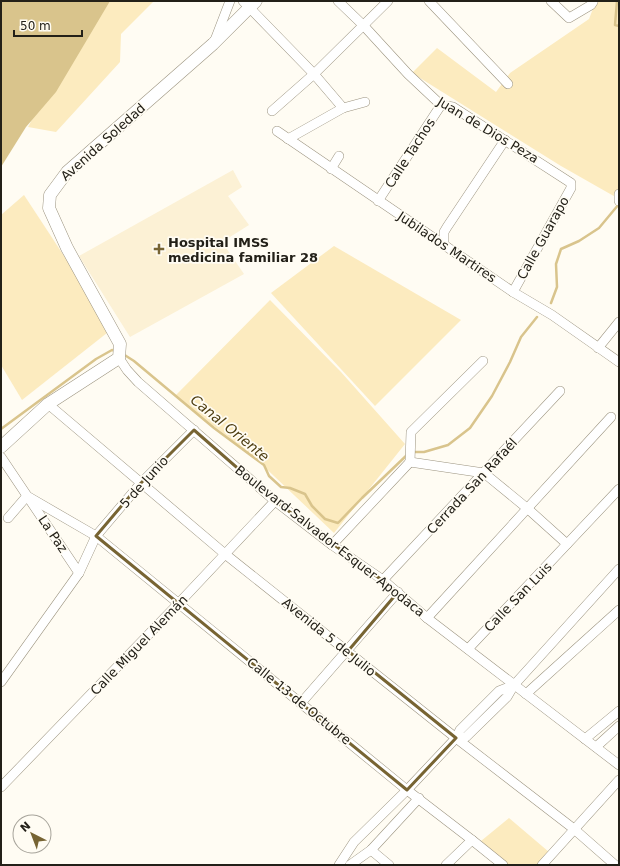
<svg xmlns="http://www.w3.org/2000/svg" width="620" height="866" font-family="'DejaVu Sans',sans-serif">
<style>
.built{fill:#fcf1d5}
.green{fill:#fcebbf}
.water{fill:#d9c48c}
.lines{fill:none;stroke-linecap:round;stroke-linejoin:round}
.stream{stroke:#d9c48c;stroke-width:2.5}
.minor-casing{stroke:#9c9480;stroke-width:10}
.major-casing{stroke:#9c9480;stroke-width:13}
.minor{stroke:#fff;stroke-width:9}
.major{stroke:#fff;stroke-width:12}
.marked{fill:none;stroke:#776433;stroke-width:3;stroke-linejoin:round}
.poi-dot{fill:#776433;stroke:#fffcf3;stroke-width:1.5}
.labels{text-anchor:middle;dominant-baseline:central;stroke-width:3.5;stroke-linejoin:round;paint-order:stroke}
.street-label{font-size:13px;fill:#232018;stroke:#fffcf3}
.poi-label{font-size:13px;font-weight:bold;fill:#232018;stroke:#fffcf3;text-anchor:start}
.water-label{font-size:14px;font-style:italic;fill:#4c3c0f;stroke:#fffcf3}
</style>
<rect width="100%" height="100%" fill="#fffcf3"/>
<!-- built -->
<path class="built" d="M233,170L242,187L228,196L249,225L222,242L244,274L130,337L79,256Z"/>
<!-- green -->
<g class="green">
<path d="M98,1H154L121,34L120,62L56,132L28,127L76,39Z"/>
<path d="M596,1H619V199L561,166L412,73L437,48L496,92L510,73L589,19Z"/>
<path d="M24,195L112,329L22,400L1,365V215Z"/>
<path d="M334,246L461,320L375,406L271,293Z"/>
<path d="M270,300L341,372L405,444L334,533L255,458L175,396Z"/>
<path d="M509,818L549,852L537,865H508L481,841Z"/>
</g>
<!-- water -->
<path class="water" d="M1,1H110L56,92L26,127L1,167Z"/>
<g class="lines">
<!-- stream -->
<g class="stream">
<path d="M617,1L615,25L619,26"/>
<path d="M551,303L557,287L556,264L561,249L579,241L599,228L619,204"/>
<path d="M123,354L134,361L214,428L264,465L269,476L281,487L290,488L305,494L312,506L325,519L338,523L362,498L408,454"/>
<path d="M1,429L96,359L112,350L116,351"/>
<path d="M412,452H424L448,445L470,428L492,396L510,362L521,337L537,317"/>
</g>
<!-- minor casing -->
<g class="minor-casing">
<g id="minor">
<path d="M243,1L314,74L343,108"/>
<path d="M338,1L364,26L408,74L441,105L453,107L571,183V188L513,292"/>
<path d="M429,1L508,84"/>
<path d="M551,1L569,18L591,5L593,2L592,1"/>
<path d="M215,40L230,1"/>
<path d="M272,111L314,74L388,1"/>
<path d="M277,131L513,292L552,315L619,362"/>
<path d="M288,139L343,108L365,102"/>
<path d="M331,169L339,156"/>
<path d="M619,194V201"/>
<path d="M378,201L441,105"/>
<path d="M444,245V232L447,227L505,140"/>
<path d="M598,348L619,322"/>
<path d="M119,358L127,370L138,382L275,501L332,545L383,580L427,618L619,765"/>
<path d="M48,404L225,554L456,738L574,829L615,865"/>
<path d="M1,457L79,573"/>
<path d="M410,462L484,473L528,509L567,544"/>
<path d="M410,462L411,432L483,361"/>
<path d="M27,496L96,536L407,790L472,840L503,865"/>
<path d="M8,518L27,496"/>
<path d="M332,545L410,462"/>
<path d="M383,580L560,391"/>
<path d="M427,618L611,417"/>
<path d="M468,649L619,489"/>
<path d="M1,682L79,573L96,536L141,483L194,430"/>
<path d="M526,694L619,610"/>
<path d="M301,703L398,592"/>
<path d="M456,738L466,737L507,697L514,685L619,569"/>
<path d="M585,739L619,711"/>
<path d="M596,747L619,726"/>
<path d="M1,787L179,603L275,501"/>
<path d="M371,850L389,865"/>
<path d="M339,865L354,842L407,790L456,738L460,730L499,691L514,685"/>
<path d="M350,865L371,850L419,798"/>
<path d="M446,865L472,840"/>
<path d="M542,865L619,780"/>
</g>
</g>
<!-- major casing -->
<g class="major-casing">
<path id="major" d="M1,447L48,404L119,358L120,344L67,248L49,208L50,195L67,172L213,44L256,1"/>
</g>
<!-- minor -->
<use href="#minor" class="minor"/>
<!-- major -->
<use href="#major" class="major"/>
</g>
<!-- marked area -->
<path class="marked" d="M194,430L275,501L398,592L348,651L456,738L407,790L96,536L141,483Z"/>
<!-- markers -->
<path class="poi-dot" d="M157 243h4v4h4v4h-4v4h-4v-4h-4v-4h4z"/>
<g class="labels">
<!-- street labels -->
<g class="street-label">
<text transform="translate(488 130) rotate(31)">Juan de Dios Peza</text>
<text transform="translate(103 142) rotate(-42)">Avenida Soledad</text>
<text transform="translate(410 153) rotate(-57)">Calle Tachos</text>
<text transform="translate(543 238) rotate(-61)">Calle Guarapo</text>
<text transform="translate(447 247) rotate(34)">Jubilados Martires</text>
<text transform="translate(144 482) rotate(-48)">5 de Junio</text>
<text transform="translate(472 486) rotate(-47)">Cerrada San Rafaél</text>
<text transform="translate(53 534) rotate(56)">La Paz</text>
<text transform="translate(330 541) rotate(38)">Boulevard Salvador Esquer Apodaca</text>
<text transform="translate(518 597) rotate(-46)">Calle San Luis</text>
<text transform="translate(329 637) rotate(39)">Avenida 5 de Julio</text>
<text transform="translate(139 645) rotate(-46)">Calle Miguel Alemán</text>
<text transform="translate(299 701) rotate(39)">Calle 13 de Octubre</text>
</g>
<!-- poi labels -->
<g class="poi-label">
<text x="168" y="242">Hospital IMSS<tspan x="168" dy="15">medicina familiar 28</tspan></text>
</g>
<!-- water labels -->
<g class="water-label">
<text transform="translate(230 428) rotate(39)">Canal Oriente</text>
</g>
</g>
<!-- border -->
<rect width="620" height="866" fill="none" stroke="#232018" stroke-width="4"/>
<!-- north arrow -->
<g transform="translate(32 834) rotate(318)"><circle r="19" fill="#fffcf3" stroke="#a7a49b"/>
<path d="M0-3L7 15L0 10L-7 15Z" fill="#776433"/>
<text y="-6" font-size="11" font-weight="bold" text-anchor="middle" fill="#232018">N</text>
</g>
<!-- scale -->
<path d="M14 30v6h68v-6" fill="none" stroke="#232018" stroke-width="2"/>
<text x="20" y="30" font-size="12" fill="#232018" stroke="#fffcf3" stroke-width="3" paint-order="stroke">50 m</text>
</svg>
